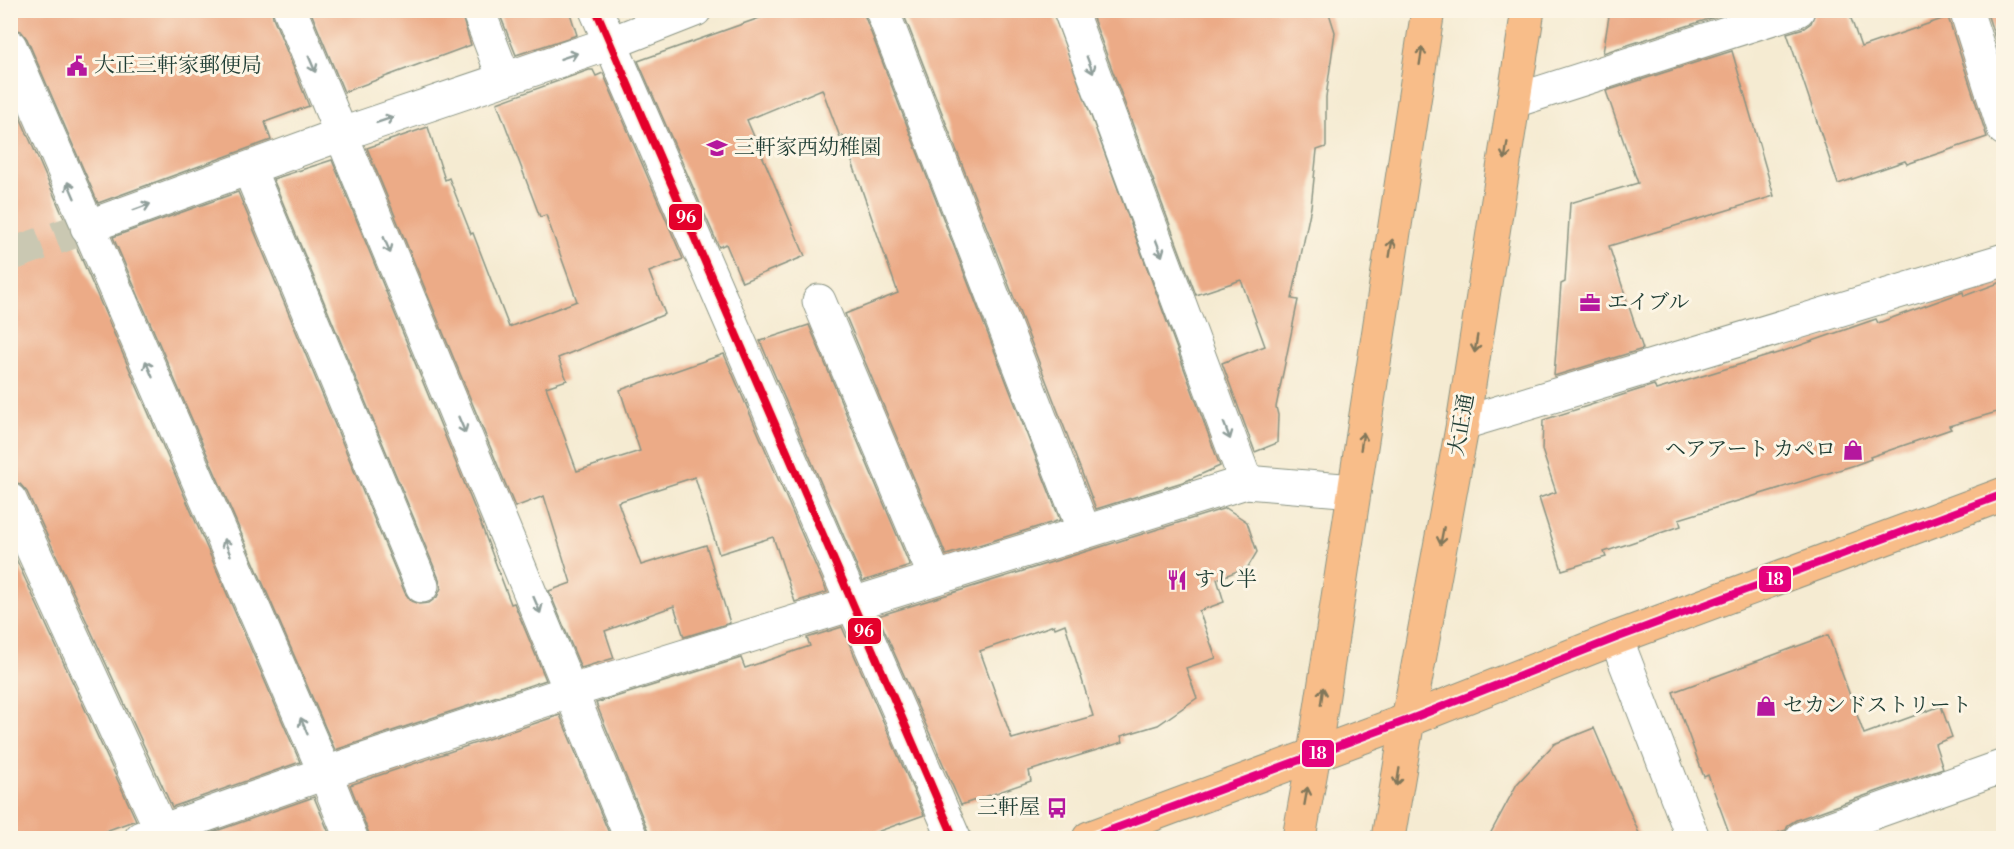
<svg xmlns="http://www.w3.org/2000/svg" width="2014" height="849" font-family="'Libre Bodoni','Noto Serif JP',serif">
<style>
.building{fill:#ecab87;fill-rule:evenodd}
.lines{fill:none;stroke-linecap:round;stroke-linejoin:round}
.minor-tunnel{stroke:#cac8b2;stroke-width:33;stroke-dasharray:33 16;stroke-linecap:butt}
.minor-casing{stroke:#8a9483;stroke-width:35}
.major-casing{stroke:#8a9483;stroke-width:35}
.minor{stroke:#fff;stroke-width:33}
.major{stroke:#f8bd89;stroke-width:33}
.bus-1-casing{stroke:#fcf5e5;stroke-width:12}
.bus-2-casing{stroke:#fcf5e5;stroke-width:12}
.bus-1{stroke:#e4002b;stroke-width:8}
.bus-2{stroke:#e5007d;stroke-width:8}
.oneway{stroke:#8f9e9a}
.oneway2{stroke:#81775a}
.labels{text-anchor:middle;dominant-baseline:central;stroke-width:6;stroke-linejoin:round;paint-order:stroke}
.poi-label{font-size:21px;fill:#1f3d34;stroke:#fcf5e5;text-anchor:start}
.street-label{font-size:21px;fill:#1f3d34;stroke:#fcf5e5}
.line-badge{stroke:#fcf5e5;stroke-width:2}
.badge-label{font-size:16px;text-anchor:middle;font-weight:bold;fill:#fff}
</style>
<rect width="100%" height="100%" fill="#fcf5e5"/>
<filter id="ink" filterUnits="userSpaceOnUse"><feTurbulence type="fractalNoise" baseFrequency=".0167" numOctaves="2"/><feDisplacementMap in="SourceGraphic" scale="12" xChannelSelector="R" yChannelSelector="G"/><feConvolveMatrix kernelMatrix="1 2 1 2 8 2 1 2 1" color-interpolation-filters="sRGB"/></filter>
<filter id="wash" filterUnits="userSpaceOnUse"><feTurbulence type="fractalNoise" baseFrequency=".008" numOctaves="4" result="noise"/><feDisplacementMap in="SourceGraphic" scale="24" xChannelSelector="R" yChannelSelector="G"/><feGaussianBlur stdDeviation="1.35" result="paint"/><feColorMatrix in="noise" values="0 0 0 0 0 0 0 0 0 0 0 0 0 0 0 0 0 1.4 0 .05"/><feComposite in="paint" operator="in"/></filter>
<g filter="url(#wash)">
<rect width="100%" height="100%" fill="#f5ebd2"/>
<g id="blocks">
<!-- building -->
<g class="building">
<path d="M10,10H272L273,17L309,106L265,122L271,140L98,203L27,39L21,31L10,28Z"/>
<path d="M310,10H460L471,45L344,92Z"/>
<path d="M498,10H569L577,35L516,55Z"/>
<path d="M782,10H864L865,17L1060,520L946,555L845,314L898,293L843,136L840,137L822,89L747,120L805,256L742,282L726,244L719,247L638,61Z"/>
<path d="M902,10H1052L1220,466L1186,481L1096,509Z"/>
<path d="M1090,10H1328L1335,32L1326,97V147L1317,150L1311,207L1292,299L1298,300L1276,407L1278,415L1277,443L1255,452L1222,363L1265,346L1241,280L1196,295Z"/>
<path d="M1610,10H1720L1721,15L1603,53Z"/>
<path d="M1816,10H1848L1861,47L1948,17L1987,137L1907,164L1905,161L1838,184L1787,33L1804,28L1811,23Z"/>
<path d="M1986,10H2004V66Z"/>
<path d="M1732,51L1774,196L1609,246L1643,349L1554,376L1561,284L1565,282L1570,203L1638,183L1606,91Z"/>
<path d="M589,70H593L596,76L603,73L683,259L649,272L665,314L558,358L567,380L546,387L577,471L640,451L620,390L724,354L827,592L795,602L773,537L719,554L695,477L618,502L641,565L706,545L730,623L684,637L674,606L605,631L614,658L581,668L549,591L571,583L544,496L515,507L367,148L428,127L445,180L449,178L471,234L473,233L509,327L577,301L546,215L540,217L497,103Z"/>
<path d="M10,94L300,762L172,807L27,492L20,484L10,481Z"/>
<path d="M332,160L479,519L511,604L514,603L546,680L335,750L113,237L238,192L405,593L411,601L419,604L429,603L437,597L441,588L439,579L273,179Z"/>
<path d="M2004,281V410L1949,426L1951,429L1870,457L1871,459L1855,465L1679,519L1681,526L1604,552L1606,557L1562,570L1539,498L1556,492L1542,450L1543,420L1654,385L1656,390L1781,352L1876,319L1878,323L1963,292L1964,296Z"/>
<path d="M809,325L910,566L863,581L760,341Z"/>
<path d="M1226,508L1247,522L1257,552L1248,567L1217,579L1224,602L1199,611L1216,658L1186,668L1197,698L1158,725L1121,736L1123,742L1029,771L1031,781L961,805L878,616ZM1065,624L1093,716L1012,739L980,651L1054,625L1055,628Z"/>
<path d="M10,546L136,820L86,838H10Z"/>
<path d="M842,627L924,815L860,838H649L648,831L596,703L741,658L745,668L810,646L807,638Z"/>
<path d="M1828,635L1864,734L1941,706L1952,737L1935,744L1943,768L1796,820L1788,825L1786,830L1762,838H1731L1708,775L1704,777L1673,692Z"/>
<path d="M560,715L611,838H369L368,831L350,785Z"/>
<path d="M1594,728L1641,838H1488L1517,784L1554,744Z"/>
<path d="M314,797L331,838H196Z"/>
</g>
</g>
</g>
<g filter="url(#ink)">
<use href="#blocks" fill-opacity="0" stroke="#8a9483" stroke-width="1.5"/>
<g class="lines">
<!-- minor-tunnel -->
<path class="minor-tunnel" d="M10,255L87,227"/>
<!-- minor casing -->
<g class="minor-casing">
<g id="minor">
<path d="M290,10L631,838"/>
<path d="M478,10L504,78"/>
<path d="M596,10L954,838"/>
<path d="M882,10L1084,531"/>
<path d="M1070,10L1246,482"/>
<path d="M1966,10L2004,129"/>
<path d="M10,46L325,773L351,838"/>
<path d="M1514,101L1798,10"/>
<path d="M249,169L422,586"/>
<path d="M87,227L342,134L611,43L695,10"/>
<path d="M819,301L935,577"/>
<path d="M1463,423L2004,260"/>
<path d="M10,500L165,838"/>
<path d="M1616,638L1693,838"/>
<path d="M141,838L325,773L572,691L1246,482L1354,491"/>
<path d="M1802,838L2004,766"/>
</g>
</g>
<!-- major casing -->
<g class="major-casing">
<g id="major">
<path d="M1089,838L1408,720L1616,638L2004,494"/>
<path d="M1299,838L1314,754L1428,10"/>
<path d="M1388,838L1408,720L1463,423L1528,10"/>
</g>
</g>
<!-- minor -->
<use href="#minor" class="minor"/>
<!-- major -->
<use href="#major" class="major"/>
<!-- bus-1 casing -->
<g class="bus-1-casing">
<path id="bus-1" d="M596,10L954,838"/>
</g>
<!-- bus-2 casing -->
<g class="bus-2-casing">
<path id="bus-2" d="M1089,838L1408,720L1616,638L2004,494"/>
</g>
<!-- bus-1 -->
<use href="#bus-1" class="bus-1"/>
<!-- bus-2 -->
<use href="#bus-2" class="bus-2"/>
</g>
<!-- one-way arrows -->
<defs><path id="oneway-shaft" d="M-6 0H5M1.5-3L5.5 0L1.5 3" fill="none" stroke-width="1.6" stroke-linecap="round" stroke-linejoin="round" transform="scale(1.5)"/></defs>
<g class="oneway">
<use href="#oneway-shaft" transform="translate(569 56) rotate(-19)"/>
<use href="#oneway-shaft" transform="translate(312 64) rotate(67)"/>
<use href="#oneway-shaft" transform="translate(1090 65) rotate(69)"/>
<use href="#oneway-shaft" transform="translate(385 120) rotate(-19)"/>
<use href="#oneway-shaft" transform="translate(71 190) rotate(-113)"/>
<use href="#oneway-shaft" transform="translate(142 207) rotate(-20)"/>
<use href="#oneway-shaft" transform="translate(387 245) rotate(67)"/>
<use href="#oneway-shaft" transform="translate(1159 248) rotate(69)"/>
<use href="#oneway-shaft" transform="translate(149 369) rotate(-113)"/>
<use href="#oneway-shaft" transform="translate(462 425) rotate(67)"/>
<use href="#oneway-shaft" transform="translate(1227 431) rotate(69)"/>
<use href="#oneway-shaft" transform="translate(227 547) rotate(-113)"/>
<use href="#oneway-shaft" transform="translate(537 605) rotate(67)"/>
<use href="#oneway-shaft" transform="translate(304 726) rotate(-113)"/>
</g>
<g class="oneway2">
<use href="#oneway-shaft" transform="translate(1421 56) rotate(-81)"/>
<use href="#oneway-shaft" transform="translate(1506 151) rotate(99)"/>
<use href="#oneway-shaft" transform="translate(1391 248) rotate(-81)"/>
<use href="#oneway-shaft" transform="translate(1476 344) rotate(99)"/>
<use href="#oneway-shaft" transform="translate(1362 441) rotate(-81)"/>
<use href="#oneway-shaft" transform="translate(1442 536) rotate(101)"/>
<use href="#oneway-shaft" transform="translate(1322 696) rotate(-82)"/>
<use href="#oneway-shaft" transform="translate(1398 777) rotate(99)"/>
<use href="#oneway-shaft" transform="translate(1306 796) rotate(-80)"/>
</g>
</g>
<!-- icons -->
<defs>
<g id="civic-bare" transform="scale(1.62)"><path d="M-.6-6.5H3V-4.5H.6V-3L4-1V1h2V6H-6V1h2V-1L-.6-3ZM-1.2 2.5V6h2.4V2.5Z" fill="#b5179e" stroke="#fcf5e5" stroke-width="2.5" paint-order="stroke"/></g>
<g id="school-bare" transform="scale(1.62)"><path d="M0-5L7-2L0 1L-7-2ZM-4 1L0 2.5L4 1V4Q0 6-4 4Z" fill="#b5179e" stroke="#fcf5e5" stroke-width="2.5" paint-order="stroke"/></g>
<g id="office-bare" transform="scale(1.62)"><path d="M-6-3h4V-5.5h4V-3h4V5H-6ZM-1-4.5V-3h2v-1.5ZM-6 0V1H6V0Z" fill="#b5179e" stroke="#fcf5e5" stroke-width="2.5" paint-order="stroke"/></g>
<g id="shop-bare" transform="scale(1.62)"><path d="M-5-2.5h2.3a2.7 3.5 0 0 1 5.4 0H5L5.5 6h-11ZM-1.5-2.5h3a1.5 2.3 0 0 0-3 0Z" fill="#b5179e" stroke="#fcf5e5" stroke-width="2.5" paint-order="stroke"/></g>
<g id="restaurant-bare" transform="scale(1.62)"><path d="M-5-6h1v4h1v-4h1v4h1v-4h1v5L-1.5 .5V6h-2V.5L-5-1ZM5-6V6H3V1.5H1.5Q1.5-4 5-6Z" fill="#b5179e" stroke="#fcf5e5" stroke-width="2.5" paint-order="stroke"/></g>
<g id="bus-bare" transform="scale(1.62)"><path d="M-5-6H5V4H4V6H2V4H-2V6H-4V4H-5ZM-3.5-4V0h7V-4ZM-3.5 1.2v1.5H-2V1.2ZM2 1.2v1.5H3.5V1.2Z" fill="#b5179e" stroke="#fcf5e5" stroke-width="2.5" paint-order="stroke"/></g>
</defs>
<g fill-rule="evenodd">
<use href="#civic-bare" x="77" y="66"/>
<use href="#school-bare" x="717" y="148"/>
<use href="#office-bare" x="1590" y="303"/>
<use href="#shop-bare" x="1853" y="450"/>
<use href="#restaurant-bare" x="1177" y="580"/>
<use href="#shop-bare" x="1766" y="706"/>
<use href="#bus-bare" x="1057" y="808"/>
</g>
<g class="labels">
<!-- poi labels -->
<g class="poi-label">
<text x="94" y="66">大正三軒家郵便局</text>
<text x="734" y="148">三軒家西幼稚園</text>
<text x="1607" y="303">エイブル</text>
<text x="1836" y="450" text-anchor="end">ヘアアート カペロ</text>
<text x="1194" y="580">すし半</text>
<text x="1783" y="706">セカンドストリート</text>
<text x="1040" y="808" text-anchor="end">三軒屋</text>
</g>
<!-- street labels -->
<g class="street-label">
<text transform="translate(1462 425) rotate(-80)">大正通</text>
</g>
</g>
<g class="line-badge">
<rect x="668" y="203" width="35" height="28" rx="6" fill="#e4002b"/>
<rect x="1758" y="565" width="34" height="28" rx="6" fill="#e5007d"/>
<rect x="847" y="617" width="35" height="28" rx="6" fill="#e4002b"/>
<rect x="1301" y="739" width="34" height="29" rx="6" fill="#e5007d"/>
</g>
<g class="badge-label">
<text x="686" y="223">96</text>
<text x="1775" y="585">18</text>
<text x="864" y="637">96</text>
<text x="1318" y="759">18</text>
</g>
<!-- margin -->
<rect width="2014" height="849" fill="none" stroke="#fcf5e5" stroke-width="36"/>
</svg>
